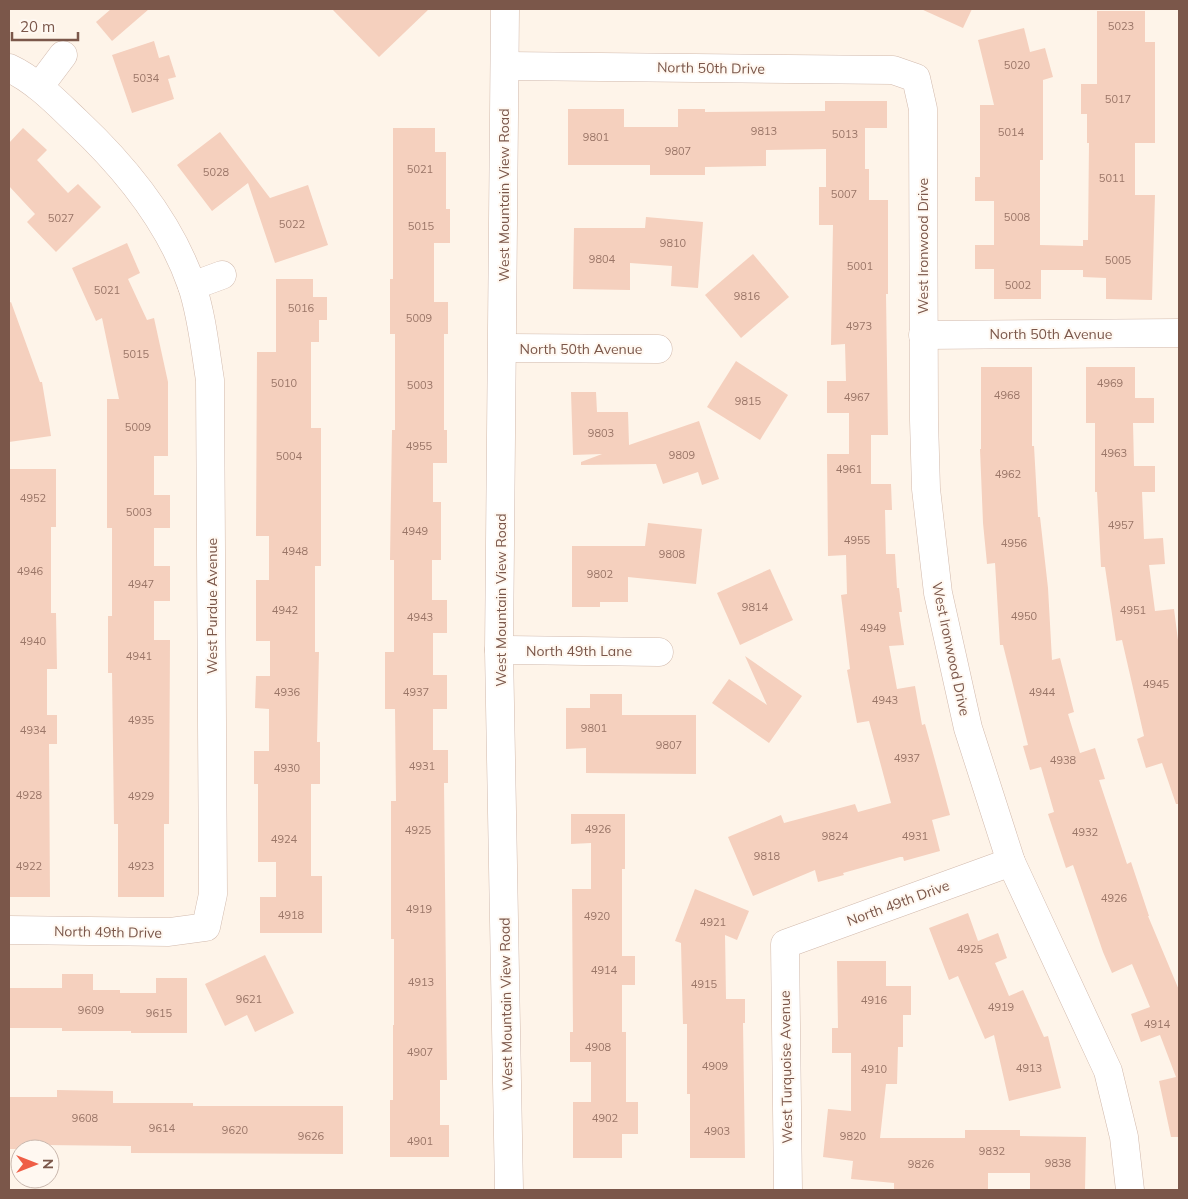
<svg xmlns="http://www.w3.org/2000/svg" width="1188" height="1199" font-family="Mulish,sans-serif">
<style>
.building{fill:#f5d0be}
.lines{fill:none;stroke-linecap:round;stroke-linejoin:round}
.minor-casing{stroke:#d2baad;stroke-width:29}
.minor{stroke:#fff;stroke-width:28}
.labels{text-anchor:middle;dominant-baseline:central;stroke-width:4;stroke-linejoin:round;paint-order:stroke}
.number-label{font-size:11px;fill:#9a7567}
.street-label{font-size:14px;fill:#7b574a;stroke:#fff8f1}
</style>
<rect width="100%" height="100%" fill="#fef4e9"/>
<!-- building -->
<g class="building">
<path d="M111,9H149L112,41L96,22Z"/>
<path d="M332,9H429L379,57Z"/>
<path d="M921,9H972L963,28Z"/>
<path d="M1097,11H1145V42H1155V143H1135V195H1155L1152,300L1106,299V278L1083,277V270H1041V299H994V269H975V245H994V201H975V177H980V105H994L978,40L1024,28L1030,52L1045,48L1053,77L1043,80V160H1040V245L1083,246V240H1088L1089,143H1087V114H1081V84H1097Z"/>
<path d="M154,41L159,58L169,55L176,77L168,79L174,99L132,113L112,55Z"/>
<path d="M825,101H887V128H865V169H869V200H888V294H886L888,435H871V484H891L892,510H885L886,554H895L897,588H899L902,612H899L904,645L889,646L897,689L915,686L922,725L925,724L950,815L932,820L940,851L904,861L903,857H900L843,873L844,875L818,882L815,870L753,896L728,837L781,815L784,823L855,804L858,812L891,803L869,721L857,723L847,670L850,669L841,595L847,594L846,555L828,556L827,454H849V413H827V381H846L845,344L831,345L833,225H819V187H826V149L766,150V166L705,167V175H650V165H568V109H624V127H678V109H705V112L825,111Z"/>
<path d="M23,128L47,150L37,160L68,193L78,184L101,207L56,252L27,222L35,214L9,186V143Z"/>
<path d="M393,128H435V152H446V209H450V243H434V302H448V334H444V430H447V463H433V502H441V560H432V600H447V633H433V675H447V709H433V750H448V783H444L447,1080H440V1125H449V1157H390V1100H393V1025H394V939H391V801H396L395,709H385V652H394V560H390L392,430H395V334H390V279H393Z"/>
<path d="M220,132L270,198L308,185L328,245L275,263L248,183L212,211L177,165Z"/>
<path d="M646,217L703,222L698,288L671,286L672,266L630,263V290L573,289L574,228H645Z"/>
<path d="M127,243L140,273L128,279L147,320L154,318L168,382V456H154V495H170V528H154V566H170V601H154V640H170L169,824H164V897H118V824H114L112,673H108V616H112V528H107V399H119L102,318L96,321L72,268Z"/>
<path d="M753,254L789,297L741,338L705,295Z"/>
<path d="M276,279H313V297H327V320H319V342H311V428H321V566H315V652H319L317,742H320V784H311V876H322V933H260V897H276V862H258V784H254V751H269V709L255,708L256,676H270V641H256V580H269V536H256L257,352H276Z"/>
<path d="M11,302L40,382H42L51,436L9,442V303Z"/>
<path d="M736,361L788,395L760,440L707,407Z"/>
<path d="M981,367H1032V446H1034L1038,517H1040L1048,588L1052,660L1060,658L1074,712L1068,714L1080,753L1095,748L1105,779L1099,780L1127,864L1131,862L1149,916H1148L1179,990V1137H1171L1159,1081L1176,1077L1160,1035L1141,1042L1131,1014L1150,1007L1132,964L1112,973L1103,952L1073,865L1066,868L1048,814L1054,812L1041,767L1030,770L1023,746L1028,745L1003,645H1000L995,563L987,564L983,523L980,449H981Z"/>
<path d="M1086,367H1135V398H1154V423H1133L1134,466H1155V492H1142L1144,539L1163,538L1165,564L1149,565L1155,611L1174,609L1179,648V804H1176L1162,763L1146,768L1137,739L1144,736L1122,640L1116,641L1105,567H1101L1097,492H1095V423H1086Z"/>
<path d="M571,392H596L597,412H628L629,445L699,421L719,479L702,485L698,472L663,484L656,464L581,465V462L602,454L573,455Z"/>
<path d="M9,469H56V527H51V613H56L57,669H47V715H57V744H49L50,897H9Z"/>
<path d="M648,523L702,529L696,584L628,577V602H600V607H572V546H645Z"/>
<path d="M770,569L793,620L740,645L717,593Z"/>
<path d="M745,656L802,696L769,743L712,703L729,679L767,705Z"/>
<path d="M590,694H622V715H696V774L586,773V748L566,749V708H590Z"/>
<path d="M571,814H625V869H622V956H635V985H622V1032H626V1102H638V1134H622V1158H573V1102H591V1062H570V1032H573L572,889H591V843L571,844Z"/>
<path d="M695,889L749,911L737,940L725,935L726,999H745V1023H743L745,1158H690V1094H687V1024H683L681,943L675,941Z"/>
<path d="M968,913L978,941L998,933L1007,958L995,963L1009,996L1023,990L1044,1037L1048,1036L1061,1088L1009,1101L994,1035L985,1039L958,976L949,980L929,928Z"/>
<path d="M265,955L294,1013L255,1032L247,1015L225,1026L205,984Z"/>
<path d="M837,961H886V986H911V1015H903V1047H898L897,1084H886L880,1138H965V1130H1020V1136L1086,1137L1085,1190H1030V1173H988V1190H894V1183L851,1179L853,1161L823,1157L828,1109L851,1111V1053H832V1028H838Z"/>
<path d="M62,974H93V990H120V993H156V978H187V1033H131V1031H62V1028H9V988H62Z"/>
<path d="M57,1090L113,1091V1103H193V1106H343V1154L131,1153V1146L44,1145V1149H9V1097H57Z"/>
</g>
<g class="lines">
<!-- minor casing -->
<g class="minor-casing">
<g id="minor">
<path d="M505,9L499,650L509,1190"/>
<path d="M505,66L893,70L916,78L923,109L924,420L926,489L938,593L968,728L1011,862L1108,1071L1124,1137L1130,1190"/>
<path d="M9,68C35,80 56,102 77,122C126,168 170,222 192,286C202,316 205,349 210,380L213,894L206,927L169,932L9,930"/>
<path d="M39,87L63,55"/>
<path d="M192,286L222,275"/>
<path d="M923,335L1179,333"/>
<path d="M503,348L658,349"/>
<path d="M499,650L659,652"/>
<path d="M788,1190L785,944L1011,862"/>
</g>
</g>
<!-- minor -->
<use href="#minor" class="minor"/>
</g>
<g class="labels">
<!-- number labels -->
<g class="number-label">
<text x="1121" y="26">5023</text>
<text x="1017" y="65">5020</text>
<text x="146" y="78">5034</text>
<text x="1118" y="99">5017</text>
<text x="764" y="131">9813</text>
<text x="1011" y="132">5014</text>
<text x="845" y="134">5013</text>
<text x="596" y="137">9801</text>
<text x="678" y="151">9807</text>
<text x="420" y="169">5021</text>
<text x="216" y="172">5028</text>
<text x="1112" y="178">5011</text>
<text x="844" y="194">5007</text>
<text x="1017" y="217">5008</text>
<text x="61" y="218">5027</text>
<text x="292" y="224">5022</text>
<text x="421" y="226">5015</text>
<text x="673" y="243">9810</text>
<text x="602" y="259">9804</text>
<text x="1118" y="260">5005</text>
<text x="860" y="266">5001</text>
<text x="1018" y="285">5002</text>
<text x="107" y="290">5021</text>
<text x="747" y="296">9816</text>
<text x="301" y="308">5016</text>
<text x="419" y="318">5009</text>
<text x="859" y="326">4973</text>
<text x="136" y="354">5015</text>
<text x="284" y="383">5010</text>
<text x="1110" y="383">4969</text>
<text x="420" y="385">5003</text>
<text x="1007" y="395">4968</text>
<text x="857" y="397">4967</text>
<text x="748" y="401">9815</text>
<text x="138" y="427">5009</text>
<text x="601" y="433">9803</text>
<text x="419" y="446">4955</text>
<text x="1114" y="453">4963</text>
<text x="682" y="455">9809</text>
<text x="289" y="456">5004</text>
<text x="849" y="469">4961</text>
<text x="1008" y="474">4962</text>
<text x="33" y="498">4952</text>
<text x="139" y="512">5003</text>
<text x="1121" y="525">4957</text>
<text x="415" y="531">4949</text>
<text x="857" y="540">4955</text>
<text x="1014" y="543">4956</text>
<text x="295" y="551">4948</text>
<text x="672" y="554">9808</text>
<text x="30" y="571">4946</text>
<text x="600" y="574">9802</text>
<text x="141" y="584">4947</text>
<text x="755" y="607">9814</text>
<text x="285" y="610">4942</text>
<text x="1133" y="610">4951</text>
<text x="1024" y="616">4950</text>
<text x="420" y="617">4943</text>
<text x="873" y="628">4949</text>
<text x="33" y="641">4940</text>
<text x="139" y="656">4941</text>
<text x="1156" y="684">4945</text>
<text x="287" y="692">4936</text>
<text x="416" y="692">4937</text>
<text x="1042" y="692">4944</text>
<text x="885" y="700">4943</text>
<text x="141" y="720">4935</text>
<text x="594" y="728">9801</text>
<text x="33" y="730">4934</text>
<text x="669" y="745">9807</text>
<text x="907" y="758">4937</text>
<text x="1063" y="760">4938</text>
<text x="422" y="766">4931</text>
<text x="287" y="768">4930</text>
<text x="29" y="795">4928</text>
<text x="141" y="796">4929</text>
<text x="598" y="829">4926</text>
<text x="418" y="830">4925</text>
<text x="1085" y="832">4932</text>
<text x="835" y="836">9824</text>
<text x="915" y="836">4931</text>
<text x="284" y="839">4924</text>
<text x="767" y="856">9818</text>
<text x="29" y="866">4922</text>
<text x="141" y="866">4923</text>
<text x="1114" y="898">4926</text>
<text x="419" y="909">4919</text>
<text x="291" y="915">4918</text>
<text x="597" y="916">4920</text>
<text x="713" y="922">4921</text>
<text x="970" y="949">4925</text>
<text x="604" y="970">4914</text>
<text x="421" y="982">4913</text>
<text x="704" y="984">4915</text>
<text x="249" y="999">9621</text>
<text x="874" y="1000">4916</text>
<text x="1001" y="1007">4919</text>
<text x="91" y="1010">9609</text>
<text x="159" y="1013">9615</text>
<text x="1157" y="1024">4914</text>
<text x="598" y="1047">4908</text>
<text x="420" y="1052">4907</text>
<text x="715" y="1066">4909</text>
<text x="1029" y="1068">4913</text>
<text x="874" y="1069">4910</text>
<text x="85" y="1118">9608</text>
<text x="605" y="1118">4902</text>
<text x="162" y="1128">9614</text>
<text x="235" y="1130">9620</text>
<text x="717" y="1131">4903</text>
<text x="311" y="1136">9626</text>
<text x="853" y="1136">9820</text>
<text x="420" y="1141">4901</text>
<text x="992" y="1151">9832</text>
<text x="1058" y="1163">9838</text>
<text x="921" y="1164">9826</text>
</g>
<!-- street labels -->
<g class="street-label">
<text transform="translate(711 68) rotate(1)">North 50th Drive</text>
<text transform="translate(504 195) rotate(-90)">West Mountain View Road</text>
<text transform="translate(923 246) rotate(-90)">West Ironwood Drive</text>
<text x="1051" y="334">North 50th Avenue</text>
<text x="581" y="349">North 50th Avenue</text>
<text transform="translate(501 600) rotate(-90)">West Mountain View Road</text>
<text transform="translate(212 606) rotate(-90)">West Purdue Avenue</text>
<text transform="translate(951 649) rotate(78)">West Ironwood Drive</text>
<text x="579" y="651">North 49th Lane</text>
<text transform="translate(898 903) rotate(-20)">North 49th Drive</text>
<text transform="translate(108 932) rotate(1)">North 49th Drive</text>
<text transform="translate(506 1004) rotate(-91)">West Mountain View Road</text>
<text transform="translate(786 1067) rotate(-91)">West Turquoise Avenue</text>
</g>
</g>
<!-- border -->
<rect width="1188" height="1199" fill="none" stroke="#7b574a" stroke-width="20"/>
<!-- north arrow -->
<g transform="translate(35 1164) rotate(90)"><circle r="24" fill="#fff8f1" stroke="#cab8ae"/>
<path d="M0-4L9 19L0 12L-9 19Z" fill="#ef5e46"/>
<text y="-8" font-size="14" font-weight="bold" text-anchor="middle" fill="#7b574a">N</text>
</g>
<!-- scale -->
<path d="M12 32v8h66v-8" fill="none" stroke="#7b574a" stroke-width="2.5"/>
<text x="20" y="32" font-size="15" fill="#7b574a" stroke="#fff8f1" stroke-width="4" paint-order="stroke">20 m</text>
</svg>
